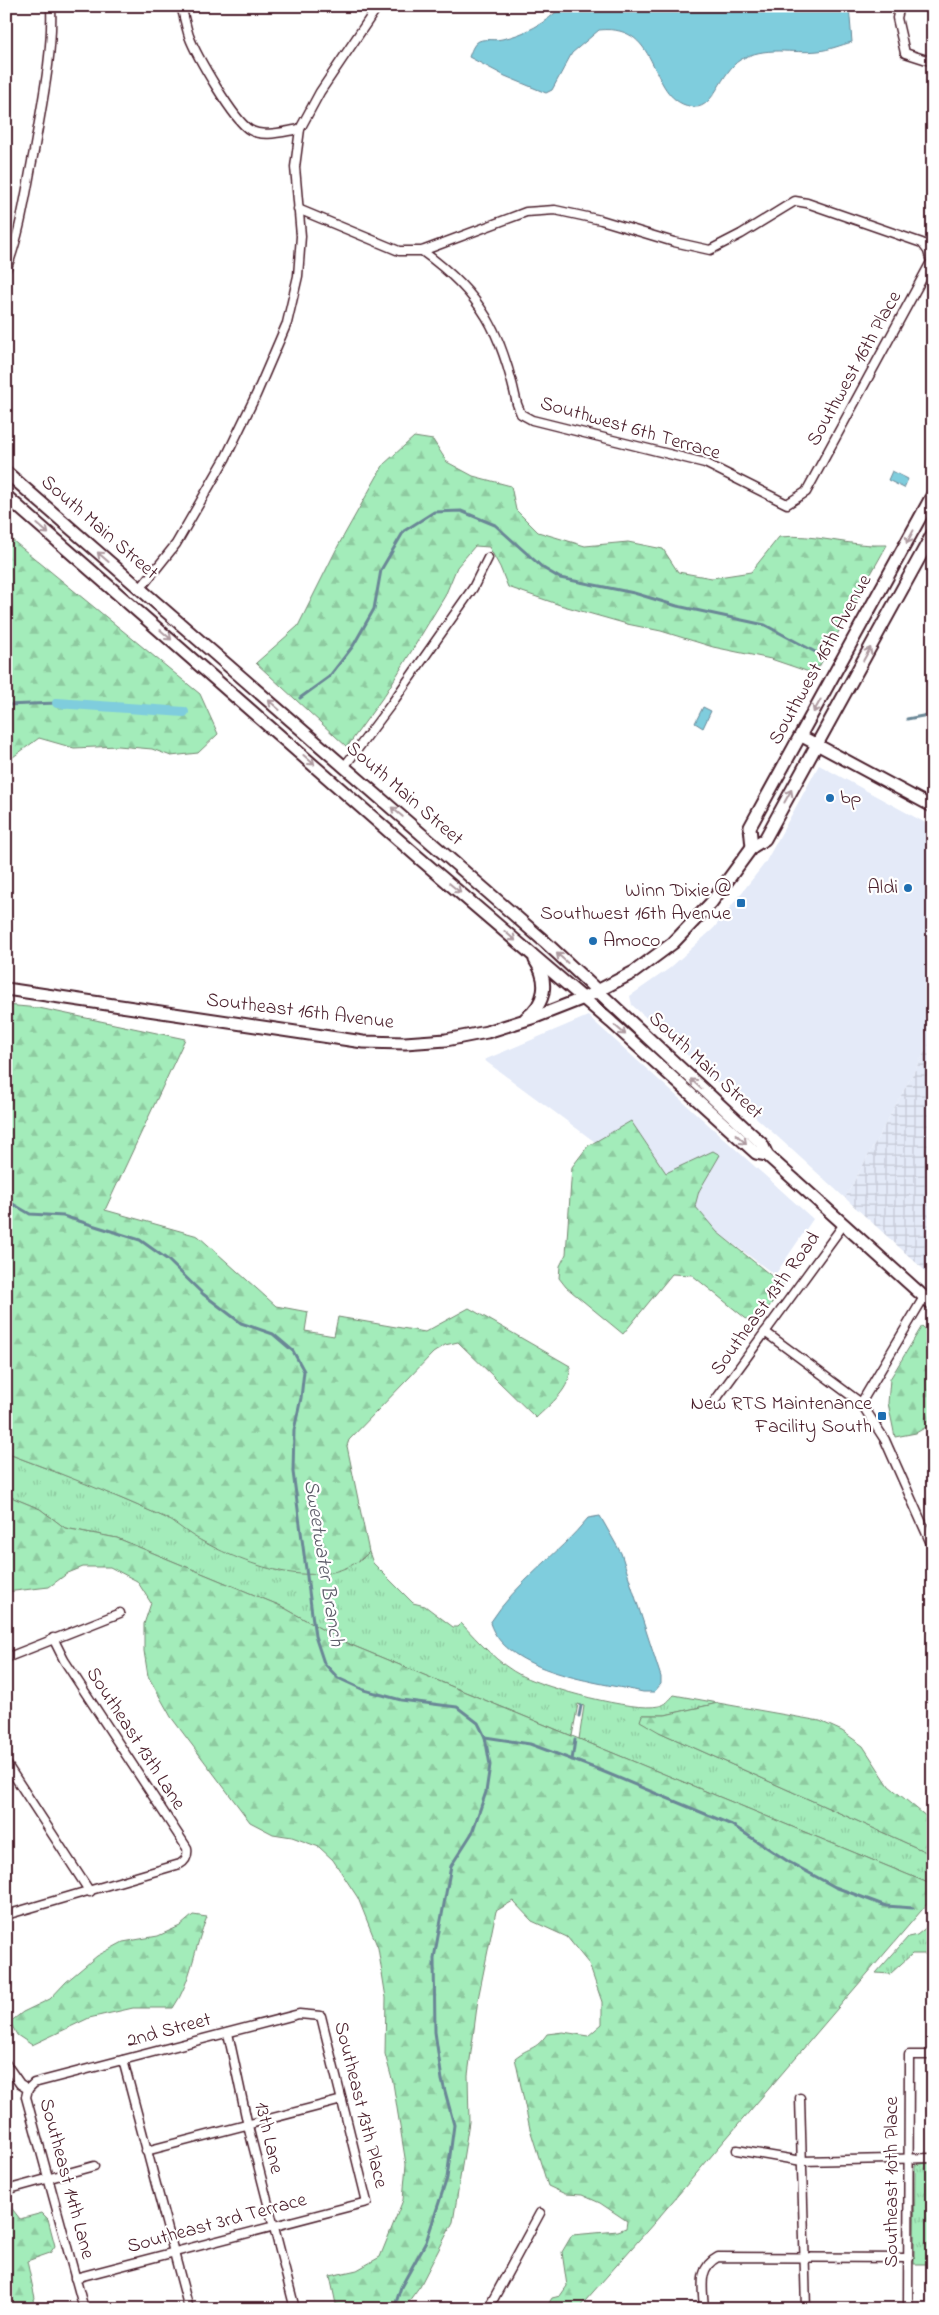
<svg xmlns="http://www.w3.org/2000/svg" width="939" height="2315" font-family="'Indie Flower',sans-serif">
<style>
.built{fill:#e4eaf8}
.industrial{fill:url(#industrial-grid)}
.grass{fill:url(#grass-tufts);stroke:#768672}
.forest{fill:url(#forest-firs);stroke:#768672}
.water{fill:#7fcddd;stroke:#6a8796}
.lines{fill:none;stroke-linecap:round;stroke-linejoin:round}
.stream{stroke:#6a8796;stroke-width:3}
.canal{stroke:#7fcddd;stroke-width:10}
.minor-casing{stroke:#4a1f2b;stroke-width:11}
.tertiary-casing{stroke:#4a1f2b;stroke-width:14}
.secondary-casing{stroke:#4a1f2b;stroke-width:15}
.minor{stroke:#fff;stroke-width:8}
.tertiary{stroke:#fff;stroke-width:10}
.secondary{stroke:#fff;stroke-width:11}
.oneway{stroke:#ae9aa0}
.poi-dot{fill:#1f6fb2;stroke:#fff;stroke-width:2}
.labels{text-anchor:middle;dominant-baseline:central;stroke-width:4.5;stroke-linejoin:round;paint-order:stroke}
.street-label{font-size:20px;fill:#4a1f2b;stroke:#fff}
.poi-label{font-size:20px;fill:#4a1f2b;stroke:#fff;text-anchor:end}
.water-label{font-size:21px;font-style:italic;fill:#5d5c69;stroke:#fff}
</style>
<defs>
<pattern id="industrial-grid" width="8" height="8" patternUnits="userSpaceOnUse" patternTransform="scale(1.25)"><rect width="8" height="8" fill="#e4eaf8"/><path d="M0 4h8M4 0v8" fill="none" stroke="#c5c8d5"/></pattern>
<pattern id="grass-tufts" width="24" height="20" patternUnits="userSpaceOnUse" patternTransform="scale(1.25)"><rect width="24" height="20" fill="#a3ecba"/><path d="M3 7l-1-3M5 7V3M7 7l1-3M15 17l-1-3M17 17v-4M19 17l1-3" fill="none" stroke="#8ecaa0"/></pattern>
<pattern id="forest-firs" width="22" height="20" patternUnits="userSpaceOnUse" patternTransform="scale(1.25)"><rect width="22" height="20" fill="#a3ecba"/><path d="M5 1l3.5 6h-7zM16 11l3.5 6h-7z" fill="#8ecaa0"/></pattern>
</defs>
<rect width="100%" height="100%" fill="#fff"/>
<filter id="ink" filterUnits="userSpaceOnUse"><feTurbulence type="fractalNoise" baseFrequency=".02" numOctaves="2"/><feDisplacementMap in="SourceGraphic" scale="10" xChannelSelector="R" yChannelSelector="G"/><feConvolveMatrix kernelMatrix="1 2 1 2 8 2 1 2 1" color-interpolation-filters="sRGB"/></filter>
<g filter="url(#ink)">
<!-- built -->
<g class="built">
<path d="M819,765L933,827V1037L845,1198L632,1005L630,996L670,968L714,928L765,863Z"/>
<path d="M588,1016L813,1219L775,1275L484,1060Z"/>
</g>
<!-- industrial -->
<path class="industrial" d="M933,1037V1278L845,1198Z"/>
<!-- grass -->
<g class="grass">
<path d="M6,1453L90,1485L169,1519L206,1543L280,1572L361,1560L369,1552L373,1563L413,1603L425,1606L453,1627H457L461,1623C479,1642 498,1664 522,1676C547,1688 632,1712 659,1706C666,1705 670,1699 674,1695L718,1703L665,1715H642L659,1732L933,1855V1885L579,1739L584,1706L578,1704L572,1736L344,1642L281,1606L117,1538L65,1528L40,1509L6,1495Z"/>
<path d="M933,1922V1954H912L890,1974L876,1973L908,1937L917,1935Z"/>
<path d="M933,2162V2264H914L915,2165Z"/>
</g>
<!-- forest -->
<g class="forest">
<path d="M414,437L433,440L447,462L473,476L511,486L516,510L538,532L585,546L628,542L663,549L678,572L712,578L751,572L779,537C815,533 849,547 887,545L815,674L771,659L713,647L661,631L627,624L560,605L508,587L500,567L489,547L475,546L457,567L445,596L386,693L347,747L256,663L298,626L338,546L384,464Z"/>
<path d="M6,535L200,694L218,734L198,753L171,756L152,749L118,746L74,748L39,738L13,757L6,765Z"/>
<path d="M6,1005L39,1008L185,1039L105,1210L198,1236L276,1306L308,1312L305,1331L334,1336L338,1317L425,1332L469,1308L570,1366C572,1389 550,1404 536,1418L458,1342L445,1345L433,1353L349,1440L347,1446L369,1552C325,1598 239,1563 193,1536C183,1530 175,1522 164,1517C112,1494 60,1473 6,1453Z"/>
<path d="M631,1121L666,1173L713,1151L720,1155L699,1191L695,1206L717,1232L784,1286L755,1326L692,1275L672,1274L623,1334L566,1287L559,1278L560,1266L566,1254L572,1167L588,1146Z"/>
<path d="M922,1326L933,1336V1423L916,1433L895,1437L888,1403L890,1379Z"/>
<path d="M6,1495L40,1509L65,1528L117,1538L281,1606L344,1642L933,1885V1897L654,2223L578,2309H545L552,2298L560,2296L567,2286L562,2252L572,2235L618,2231L626,2228L627,2221L600,2203L582,2195L565,2194L548,2186L530,2129L515,2058C530,2046 535,2051 547,2034L563,2032L588,2036L602,2024V2002L589,1964L567,1937L532,1921L513,1901L496,1911L478,1999L468,2075L469,2122L453,2222L420,2286L403,2309H337L330,2276L357,2270L380,2257L403,2200L406,2164L393,2083L385,2054L386,1998L378,1948L358,1898L333,1860L319,1847L292,1837L273,1834L250,1822L171,1717L148,1676L144,1651V1624L151,1603L137,1581L110,1567H83L68,1573L49,1587L6,1592Z"/>
<path d="M718,1703L820,1721L842,1731L863,1746L889,1786L933,1822V1855L659,1732L640,1721L642,1715H665Z"/>
<path d="M193,1915L207,1917C194,1947 192,1981 173,2008H133L89,2018L32,2045L17,2035L10,2022L23,2012L50,1999L66,1982L97,1956L123,1942L158,1936L180,1926Z"/>
<path d="M6,2201L20,2219L42,2213L48,2219L55,2246L50,2253L27,2261L35,2298L28,2309H6Z"/>
</g>
<!-- water -->
<g class="water">
<path d="M562,6H849L852,42C841,45 829,50 818,51C792,54 765,45 740,60C721,72 714,108 695,107C645,103 665,23 599,30L572,53L552,90L546,93L505,76L469,57C471,52 473,44 479,41C486,38 494,41 502,39C523,35 547,23 562,6Z"/>
<path d="M892,471L908,479L904,488L888,480Z"/>
<path d="M703,707L711,711L703,728L695,723Z"/>
<path d="M600,1516L621,1553L661,1677V1684L654,1692H643C599,1682 506,1673 490,1623C516,1582 558,1555 588,1518Z"/>
</g>
<g class="lines">
<!-- stream -->
<g class="stream">
<path d="M300,698L329,677L353,646L374,609L381,570L404,531L434,512L461,511L495,525L543,568L560,578L634,593L677,606L765,625L819,654"/>
<path d="M6,705L57,703"/>
<path d="M907,719L933,714"/>
<path d="M6,1200L30,1214L63,1216L140,1240L168,1260L203,1294L241,1323L273,1334L293,1351L304,1371L301,1398L294,1430L293,1472L315,1636L324,1663L338,1678L364,1690L401,1700L457,1707L478,1723L485,1737L490,1765L486,1792L472,1833L451,1866L434,1958L435,2032L442,2080L454,2125L447,2178L426,2242L401,2287L394,2309"/>
<path d="M579,1716L581,1706"/>
<path d="M485,1737L530,1744L597,1769L732,1825L789,1862L835,1887L886,1906L913,1908"/>
<path d="M572,1760L575,1740"/>
</g>
<!-- canal -->
<path class="canal" d="M57,703L184,712"/>
<!-- minor casing -->
<g class="minor-casing">
<g id="minor">
<path d="M181,6C184,16 186,27 189,36C196,55 234,121 250,130C264,138 285,131 300,129"/>
<path d="M900,6L897,18L905,53L933,62"/>
<path d="M298,209L399,251H422L526,212L555,210L601,220L674,242L710,250L741,234L795,201L807,203L922,243L928,251L931,262L806,492L787,504L705,463L532,420L521,414L517,404C502,333 482,294 422,251"/>
<path d="M6,270C21,232 26,191 34,151C42,103 53,54 51,6"/>
<path d="M140,589L176,544L225,459L256,395L287,323L298,276L301,236L295,167L300,129L320,92L378,6"/>
<path d="M344,767L390,706L473,588L488,558"/>
<path d="M765,1332L861,1403L885,1440L933,1548"/>
<path d="M714,1402L844,1224"/>
<path d="M861,1403L924,1297"/>
<path d="M6,1658L120,1613"/>
<path d="M6,1763L90,1892"/>
<path d="M6,1915L180,1864C187,1860 188,1855 187,1848L64,1660L53,1638"/>
<path d="M228,2033L248,2126L295,2309"/>
<path d="M123,2060L189,2309"/>
<path d="M6,2064L20,2084L28,2089"/>
<path d="M28,2089L34,2083L299,2014L321,2016L367,2202L75,2278"/>
<path d="M28,2089L26,2097L84,2309"/>
<path d="M800,2098L806,2309"/>
<path d="M737,2150L802,2161L933,2158"/>
<path d="M146,2151L342,2100"/>
<path d="M6,2190L94,2166"/>
<path d="M488,2309L540,2213"/>
<path d="M704,2309C703,2288 697,2268 718,2257L909,2258"/>
<path d="M908,2309L909,2055H933"/>
</g>
</g>
<!-- tertiary casing -->
<g class="tertiary-casing">
<path id="tertiary" d="M801,736L933,807"/>
</g>
<!-- secondary casing -->
<g class="secondary-casing">
<g id="secondary">
<path d="M6,472L544,941L762,1144L767,1155L933,1305"/>
<path d="M6,496L418,857L611,1022L756,1153L767,1155"/>
<path d="M752,847L750,827L933,494"/>
<path d="M6,989L363,1042L405,1043L446,1040L487,1032L538,1016L584,998L634,972L673,943L711,903L752,847L765,839L933,533"/>
<path d="M526,1018C546,1003 549,981 535,960"/>
</g>
</g>
<!-- minor -->
<use href="#minor" class="minor"/>
<!-- tertiary -->
<use href="#tertiary" class="tertiary"/>
<!-- secondary -->
<use href="#secondary" class="secondary"/>
</g>
<!-- one-way arrows -->
<defs><path id="oneway-shaft" d="M-6 0H5M1.5-3L5.5 0L1.5 3" fill="none" stroke-width="1.6" stroke-linecap="round" stroke-linejoin="round" transform="scale(1.25)"/></defs>
<g class="oneway">
<use href="#oneway-shaft" transform="translate(43 529) rotate(41)"/>
<use href="#oneway-shaft" transform="translate(910 537) rotate(118)"/>
<use href="#oneway-shaft" transform="translate(103 557) rotate(-139)"/>
<use href="#oneway-shaft" transform="translate(166 635) rotate(41)"/>
<use href="#oneway-shaft" transform="translate(867 654) rotate(-61)"/>
<use href="#oneway-shaft" transform="translate(274 705) rotate(-139)"/>
<use href="#oneway-shaft" transform="translate(817 706) rotate(119)"/>
<use href="#oneway-shaft" transform="translate(309 760) rotate(41)"/>
<use href="#oneway-shaft" transform="translate(788 796) rotate(-61)"/>
<use href="#oneway-shaft" transform="translate(397 812) rotate(-140)"/>
<use href="#oneway-shaft" transform="translate(455 888) rotate(40)"/>
<use href="#oneway-shaft" transform="translate(510 936) rotate(41)"/>
<use href="#oneway-shaft" transform="translate(562 958) rotate(-138)"/>
<use href="#oneway-shaft" transform="translate(620 1030) rotate(41)"/>
<use href="#oneway-shaft" transform="translate(696 1084) rotate(-137)"/>
<use href="#oneway-shaft" transform="translate(741 1139) rotate(43)"/>
</g>
</g>
<!-- markers -->
<g class="poi-dot">
<circle cx="830" cy="798" r="5"/>
<circle cx="908" cy="888" r="5"/>
<rect x="736" y="898" width="10" height="10" rx="2.5"/>
<circle cx="593" cy="941" r="5"/>
<rect x="877" y="1411" width="10" height="10" rx="2.5"/>
</g>
<g class="labels">
<!-- street labels -->
<g class="street-label">
<text transform="translate(855 369) rotate(-61)">Southwest 16th Place</text>
<text transform="translate(630 429) rotate(16)">Southwest 6th Terrace</text>
<text transform="translate(99 528) rotate(41)">South Main Street</text>
<text transform="translate(821 660) rotate(-61)">Southwest 16th Avenue</text>
<text transform="translate(404 794) rotate(41)">South Main Street</text>
<text transform="translate(300 1012) rotate(7)">Southeast 16th Avenue</text>
<text transform="translate(705 1066) rotate(43)">South Main Street</text>
<text transform="translate(766 1304) rotate(-54)">Southeast 13th Road</text>
<text transform="translate(135 1739) rotate(57)">Southeast 13th Lane</text>
<text transform="translate(169 2031) rotate(-15)">2nd Street</text>
<text transform="translate(360 2105) rotate(76)">Southeast 13th Place</text>
<text transform="translate(268 2138) rotate(77)">13th Lane</text>
<text transform="translate(66 2179) rotate(75)">Southeast 14th Lane</text>
<text transform="translate(892 2182) rotate(-90)">Southeast 10th Place</text>
<text transform="translate(217 2224) rotate(-15)">Southeast 3rd Terrace</text>
</g>
<!-- poi labels -->
<g class="poi-label">
<text x="840" y="798" text-anchor="start">bp</text>
<text x="898" y="888">Aldi</text>
<text x="731" y="891">Winn Dixie @<tspan x="731" dy="23">Southwest 16th Avenue</tspan></text>
<text x="603" y="941" text-anchor="start">Amoco</text>
<text x="872" y="1404">New RTS Maintenance<tspan x="872" dy="23">Facility South</tspan></text>
</g>
<!-- water labels -->
<g class="water-label">
<text transform="translate(323 1563) rotate(81)">Sweetwater Branch</text>
</g>
</g>
<!-- margin -->
<rect width="939" height="2315" fill="none" stroke="#fff" stroke-width="25"/>
<rect x="12" y="12" width="914" height="2290" fill="none" stroke="#4a1f2b" stroke-width="2" filter="url(#ink)"/>
</svg>
